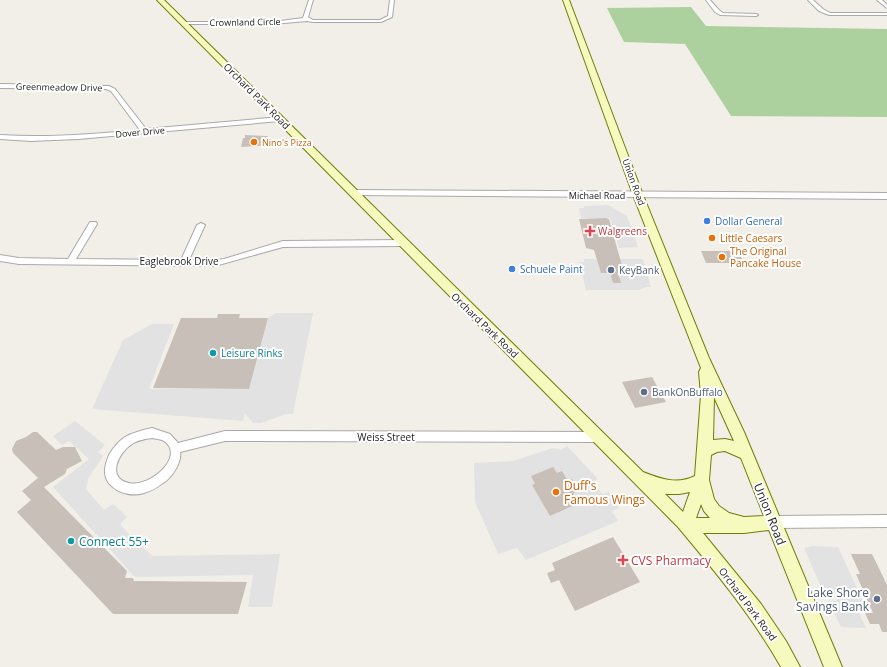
<svg xmlns="http://www.w3.org/2000/svg" width="887" height="667" font-family="'Open Sans',sans-serif">
<style>
.forest{fill:#add19e}
.parking{fill:#e2e2e2}
.building{fill:#c7bfb8}
.lines{fill:none;stroke-linecap:round;stroke-linejoin:round}
.minor-casing{stroke:#a9a9a9;stroke-width:2}
.tertiary-casing{stroke:#a9a9a9;stroke-width:2}
.secondary-casing{stroke:#707d05;stroke-width:2}
.minor{fill:#fff;fill-rule:evenodd}
.tertiary{fill:#fff;fill-rule:evenodd}
.secondary{fill:#f7fabf;fill-rule:evenodd}
.food-dot{fill:#e8710a;stroke:#fff;stroke-width:1.5}
.shop-dot{fill:#3f7fe0;stroke:#fff;stroke-width:1.5}
.health-dot{fill:#e0444e;stroke:#fff;stroke-width:1.5}
.service-dot{fill:#5c6f8a;stroke:#fff;stroke-width:1.5}
.culture-dot{fill:#0f9aa8;stroke:#fff;stroke-width:1.5}
.labels{text-anchor:middle;dominant-baseline:central;stroke-width:4;stroke-linejoin:round;paint-order:stroke}
.far-street-label{font-size:9px;fill:#222;stroke:#fff}
.far-food-label{font-size:9px;fill:#c56008;stroke:#fff;text-anchor:start}
.street-label{font-size:10px;fill:#222;stroke:#fff}
.shop-label{font-size:10px;fill:#366cbe;stroke:#fff;text-anchor:start}
.health-label{font-size:10px;fill:#be3a42;stroke:#fff;text-anchor:start}
.food-label{font-size:10px;fill:#c56008;stroke:#fff;text-anchor:start}
.service-label{font-size:10px;fill:#4e5e75;stroke:#fff;text-anchor:start}
.culture-label{font-size:10px;fill:#0d838f;stroke:#fff;text-anchor:start}
.near-food-label{font-size:12px;fill:#c56008;stroke:#fff;text-anchor:start}
.near-street-label{font-size:12px;fill:#222;stroke:#fff}
.near-culture-label{font-size:12px;fill:#0d838f;stroke:#fff;text-anchor:start}
.near-health-label{font-size:12px;fill:#be3a42;stroke:#fff;text-anchor:start}
.near-service-label{font-size:12px;fill:#4e5e75;stroke:#fff;text-anchor:end}
</style>
<rect width="100%" height="100%" fill="#f2efe9"/>
<!-- forest -->
<path class="forest" d="M691,7L706,26L887,29V117L731,116L685,44L624,42L607,8Z"/>
<!-- parking -->
<g class="parking">
<path d="M608,205L627,216L638,247L619,248L610,218H581L579,208H584V206Z"/>
<path d="M584,259H643L651,287H646L639,290H586L579,262H584Z"/>
<path d="M276,313H313L293,414H286L261,423H253L245,414L243,421L92,409L123,340L152,324H174L149,389H249L268,318Z"/>
<path d="M75,421L105,445L98,452L103,456L88,479L86,489L104,510L113,504L127,517L120,524L134,540L153,556L280,554L272,607H248L253,575L135,577L53,487L89,459L69,441L62,445L53,436Z"/>
<path d="M567,446L598,479L592,483L603,494L609,492L619,508L612,511L618,521L526,560L517,548L498,554L475,502L474,463L513,461L553,448L561,450Z"/>
<path d="M813,546L838,547L868,612L859,613L866,628L841,627L828,601H836L838,598L834,593L824,594L804,548Z"/>
</g>
<!-- building -->
<g class="building">
<path d="M245,135L267,136L269,137L271,145L241,147L243,138H245Z"/>
<path d="M606,218L609,219L624,273H618L621,283H613L610,273H601L594,250L586,248L579,219Z"/>
<path d="M701,251H738L744,263H706Z"/>
<path d="M218,314H240L239,318H268L249,389L153,388L181,318H217Z"/>
<path d="M652,377L666,402L635,408L622,382Z"/>
<path d="M33,432H37L56,450L63,447H75L82,461L67,469L65,474L44,487L127,571L125,578H133L134,581L247,582L238,614H113L17,512L31,500L22,491L38,478L13,453L12,449L16,441L26,437Z"/>
<path d="M553,467L557,473L562,471L568,481L572,479L580,490L573,493L579,503L550,516L532,485L535,484L531,476Z"/>
<path d="M613,537L640,582L575,611L559,580L551,583L547,573L555,570L552,563Z"/>
<path d="M851,554H872L887,585V632H882L879,624H870L865,613H873L856,574H860Z"/>
</g>
<g class="lines">
<!-- minor casing -->
<g class="minor-casing">
<g id="minor">
<path d="M309,0H313L308,17L313,20H380L388,16L390,0H394L392,17L381,22H313L307,21L273,24H183L181,23L183,22H273L303,18Z"/>
<path d="M706,0H710L719,10L723,13L756,14L758,15L756,16L720,15L715,12Z"/>
<path d="M808,0H813L823,9L830,13H887V15H829L819,11Z"/>
<path d="M877,0H882L887,5V8Z"/>
<path d="M0,84L109,86L115,89L146,129L280,117L283,119L280,121L78,139L31,141L0,139V135C47,138 93,134 140,130L111,91L106,89L0,88Z"/>
<path d="M90,222H96L97,224L76,259L181,260L197,225L201,223L205,225L189,260H215L224,259L283,241L403,240L407,243L403,246L283,247L215,266L19,264L0,261V255L19,258L68,259Z"/>
<path d="M152,428L170,434L178,443L225,431L598,432L602,434L603,437L602,440L598,442L225,441L180,452C182,462 173,475 166,481C159,486 152,491 144,493C128,498 104,489 105,470C105,465 107,460 109,455C113,448 119,441 125,437C134,432 143,430 152,428ZM152,438C156,439 161,439 164,441C186,456 150,488 129,483C106,478 118,453 132,444C138,440 145,439 152,438Z"/>
<path d="M887,515V527L773,528L769,526L767,522L769,518L773,516Z"/>
</g>
</g>
<!-- tertiary casing -->
<g class="tertiary-casing">
<path id="tertiary" d="M354,190L887,193V199L351,195L350,193L351,191Z"/>
</g>
<!-- secondary casing -->
<g class="secondary-casing">
<path id="secondary" d="M157,0H164L643,472C661,479 677,485 695,476L701,395L699,372L701,368L633,195L563,0H569L643,195L709,358L744,432L842,667H824L769,530L744,533H703L761,604L786,641L800,667H781C752,616 715,571 678,527ZM714,397L734,441L725,439L713,440ZM725,451L741,458L764,516L744,517L729,513L719,506L714,499L709,480L711,455L717,452ZM690,492L683,512L665,494H679ZM701,504L704,511L710,518H696Z"/>
</g>
<!-- minor -->
<use href="#minor" class="minor"/>
<!-- tertiary -->
<use href="#tertiary" class="tertiary"/>
<!-- secondary -->
<use href="#secondary" class="secondary"/>
</g>
<!-- markers -->
<g class="food-dot">
<circle cx="254" cy="142" r="4"/>
<circle cx="712" cy="238" r="4"/>
<circle cx="722" cy="257" r="4"/>
<circle cx="556" cy="492" r="4"/>
</g>
<g class="shop-dot">
<circle cx="707" cy="221" r="4"/>
<circle cx="512" cy="269" r="4"/>
</g>
<g class="health-dot">
<path d="M588 225h4v4h4v4h-4v4h-4v-4h-4v-4h4z"/>
<path d="M621 554h4v4h4v4h-4v4h-4v-4h-4v-4h4z"/>
</g>
<g class="service-dot">
<circle cx="611" cy="270" r="4"/>
<circle cx="644" cy="392" r="4"/>
<circle cx="877" cy="599" r="4"/>
</g>
<g class="culture-dot">
<circle cx="213" cy="353" r="4"/>
<circle cx="71" cy="541" r="4"/>
</g>
<g class="labels">
<!-- far-street labels -->
<g class="far-street-label">
<text transform="translate(245 22) rotate(-1)">Crownland Circle</text>
<text transform="translate(59 87) rotate(1)">Greenmeadow Drive</text>
<text transform="translate(140 132) rotate(-5)">Dover Drive</text>
<text transform="translate(634 182) rotate(70)">Union Road</text>
<text x="597" y="195">Michael Road</text>
</g>
<!-- far-food labels -->
<g class="far-food-label">
<text x="262" y="142">Nino's Pizza</text>
</g>
<!-- street labels -->
<g class="street-label">
<text transform="translate(257 96) rotate(45)">Orchard Park Road</text>
<text x="179" y="261">Eaglebrook Drive</text>
<text transform="translate(485 325) rotate(44)">Orchard Park Road</text>
<text x="386" y="437">Weiss Street</text>
<text transform="translate(748 604) rotate(53)">Orchard Park Road</text>
</g>
<!-- shop labels -->
<g class="shop-label">
<text x="715" y="221">Dollar General</text>
<text x="520" y="269">Schuele Paint</text>
</g>
<!-- health labels -->
<g class="health-label">
<text x="598" y="231">Walgreens</text>
</g>
<!-- food labels -->
<g class="food-label">
<text x="720" y="238">Little Caesars</text>
<text x="730" y="251">The Original<tspan x="730" dy="12">Pancake House</tspan></text>
</g>
<!-- service labels -->
<g class="service-label">
<text x="619" y="270">KeyBank</text>
<text x="652" y="392">BankOnBuffalo</text>
</g>
<!-- culture labels -->
<g class="culture-label">
<text x="221" y="353">Leisure Rinks</text>
</g>
<!-- near-food labels -->
<g class="near-food-label">
<text x="564" y="485">Duff's<tspan x="564" dy="14">Famous Wings</tspan></text>
</g>
<!-- near-street labels -->
<g class="near-street-label">
<text transform="translate(770 514) rotate(68)">Union Road</text>
</g>
<!-- near-culture labels -->
<g class="near-culture-label">
<text x="79" y="541">Connect 55+</text>
</g>
<!-- near-health labels -->
<g class="near-health-label">
<text x="631" y="560">CVS Pharmacy</text>
</g>
<!-- near-service labels -->
<g class="near-service-label">
<text x="869" y="592">Lake Shore<tspan x="869" dy="14">Savings Bank</tspan></text>
</g>
</g>
</svg>
